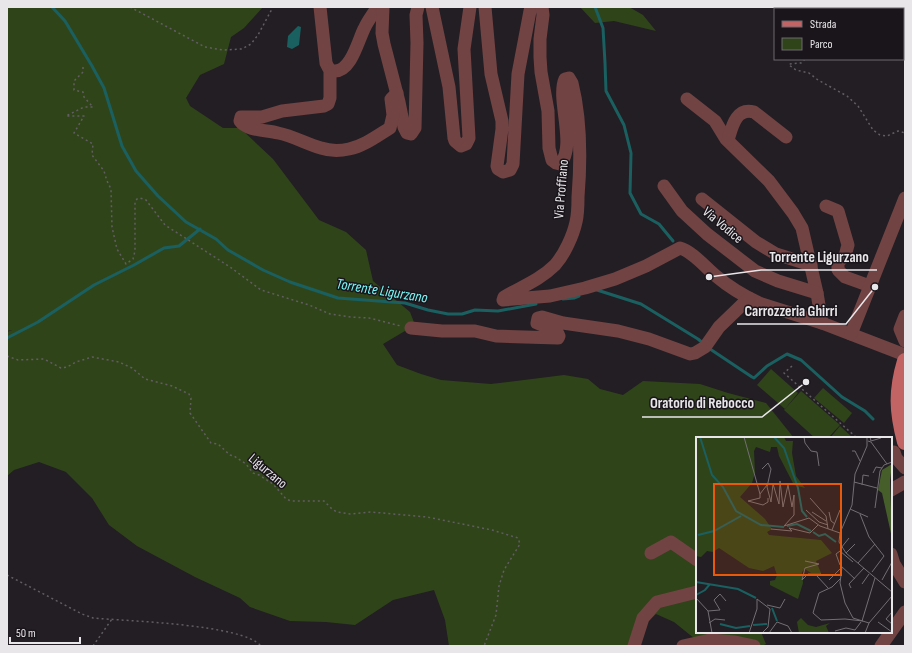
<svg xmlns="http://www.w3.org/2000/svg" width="912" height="653" font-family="'Sofia Sans Condensed',sans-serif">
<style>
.green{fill:#30441a}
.water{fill:#1a6060}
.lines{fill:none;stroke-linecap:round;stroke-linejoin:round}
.stream{stroke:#1a6060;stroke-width:3}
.path{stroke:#615d62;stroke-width:1.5;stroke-dasharray:2 3;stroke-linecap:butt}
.minor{stroke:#724343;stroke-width:13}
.major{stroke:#c26364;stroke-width:16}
.labels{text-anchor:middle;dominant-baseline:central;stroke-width:3;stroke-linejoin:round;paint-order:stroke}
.street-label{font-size:14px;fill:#e9e6ea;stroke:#19151b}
.water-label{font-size:15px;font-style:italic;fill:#79f9f9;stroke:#19151b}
.inset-river{fill:none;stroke:#1a6060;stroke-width:2}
.inset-road{fill:none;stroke:#726e73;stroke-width:1}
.view{fill:#e8590c;fill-opacity:0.15;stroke:#e8590c;stroke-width:2}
.inset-edge{fill:none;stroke:#e9e6ea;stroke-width:2}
.leader{fill:none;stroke:#e9e6ea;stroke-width:1.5}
.callout-dot{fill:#e9e6ea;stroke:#19151b;stroke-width:1.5}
.callout-label{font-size:15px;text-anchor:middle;font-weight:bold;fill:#e9e6ea;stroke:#19151b;stroke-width:3;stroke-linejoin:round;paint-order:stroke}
</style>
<rect width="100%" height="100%" fill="#221e24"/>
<!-- green -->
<g class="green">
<path d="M7,7H263L244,28L231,37L224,64L200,75L186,98L190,106L223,128H240L273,159L319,220L346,232L366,250L373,281L410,312L415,325L383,344L397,365L421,374L441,380L491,384L564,375L588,379L600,389L623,395L643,381L700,384L728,393L766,403L794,438H697V632H761L766,644L762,646H708L700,643L674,622L656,614L632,637L634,646H449L445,620L434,590L393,600L355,625L326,622L290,621L250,607L240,598L195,577L137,546L109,525L92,498L66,472L39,462L14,470L7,476V332L12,330L7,331Z"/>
<path d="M580,7H629L643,15L656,31L614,21L595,23Z"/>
<path d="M771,369L798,393L785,409L757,385Z"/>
<path d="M823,388L852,413L844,423L814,398Z"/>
<path d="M801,391L840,425L828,438H815L784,410Z"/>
<path d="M840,426L853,438H830Z"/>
</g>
<!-- water -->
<path class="water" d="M298,26L301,27L299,45L292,49L287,47L288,36Z"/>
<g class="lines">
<!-- stream -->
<g class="stream">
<path d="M52,7L65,21L92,66L104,88L122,146L136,171L158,196L186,222L216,239L228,250L263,270L290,282L338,298L405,303L428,310L448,314H462L475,310L498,311L536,304"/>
<path d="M595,7L603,28L605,63L606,91L624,125L631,153L630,193L641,214L659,224L673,241"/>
<path d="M597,290L641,304L698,339L704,344"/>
<path d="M563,299L574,298L579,296"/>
<path d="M7,338L38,322L94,285L134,265L164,248L179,246L200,229"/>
<path d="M710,349L752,377L754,378L767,366L787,354L801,360L842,397L865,411L873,419"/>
</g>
<!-- path -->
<g class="path">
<path d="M130,7L205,47L223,50L242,49L251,44L258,35L273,7"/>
<path d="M782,9V7"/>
<path d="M805,59L801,63L789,64V65L796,70L809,73L818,80L847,96L858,106L873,130L880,135L887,136L898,131L905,133"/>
<path d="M83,67V72L74,81V90L83,92L84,97L93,107H84L66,116H84L74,133L93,144L92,155L104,171L107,181L111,189L112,227L117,249L126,264L133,259L135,251V202L137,199L140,198L146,200L165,225L230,267L261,290L309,305L330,314L351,317L369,318L401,326"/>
<path d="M7,356L18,360L44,359L61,368L67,367L76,362L92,357L119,362L132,368L145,379L172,386L189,394L191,398L190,413L211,443L218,444L230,455L234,456L246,464L253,473L259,475L273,484L286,499L291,501H324L332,509L337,512L350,514L371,512L427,517L492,530L518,538L520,544L504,570L499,586L496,615L484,646"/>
<path d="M792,366L784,373L857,438"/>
<path d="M7,575L82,614L93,618C124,621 243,624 261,646"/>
<path d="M93,646L112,619"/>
</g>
<!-- minor -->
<g class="minor">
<path d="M320,7L326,63C328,68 330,71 335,71C351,71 358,41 364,29C367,22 372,15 377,8L379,7"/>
<path d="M383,7L382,33L384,44L399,102L404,127L407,133L411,134L415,128L417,43L416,15L418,7"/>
<path d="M432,7L449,87L454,138L455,141L461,146L466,144L469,138L464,49L470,7"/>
<path d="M485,7L491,74L502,121V129L497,166L498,169L503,172L510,170L513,164L518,74L530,11L532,7"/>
<path d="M542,7L543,15L540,39V57L541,72L548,111L549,148L552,160L556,163L560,164C577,146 556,99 565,79L569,78L572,83C581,119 581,160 578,197C578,205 578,214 576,222C573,236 564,255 555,265C540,280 521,287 504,297L503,300L550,296L585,288L615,279L646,266L680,248C692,251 706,268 716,276C729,287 744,296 759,303L822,323L905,355"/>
<path d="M330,70V98L328,104L324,106L282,111L262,117H241L240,121C247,131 267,130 278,133C293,136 307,144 321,148C330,151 340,151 349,149C364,146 377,136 390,128L393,115L391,99L397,93"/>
<path d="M687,99L715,121L726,139L769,181L793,213L802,228L817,293L822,323"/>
<path d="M728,140C732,127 736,107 754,112L786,137"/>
<path d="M664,186L682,211L707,234L755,271L778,281L817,293"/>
<path d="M702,199L756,242L776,254L811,265"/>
<path d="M826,206L838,211L848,245L845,256L838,262V270L845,277L870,286"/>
<path d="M905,316L900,329L905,341"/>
<path d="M411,328L442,331H475L496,336L558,338L559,336C556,327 545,327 537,323L538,318L542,317L563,323L618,331L649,339L690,354L695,353L705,347L719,327L749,298"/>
<path d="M851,334L905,198"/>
<path d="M894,452L896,458L905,468"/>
<path d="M891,490L905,482"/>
<path d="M651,553L671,542L697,560"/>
<path d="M891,554L894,564L905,582"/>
<path d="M634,646L643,618L657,602L697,592"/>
<path d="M683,646L710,640L735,642L754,646"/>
<path d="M881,646L905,612"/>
</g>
<!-- major -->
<path class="major" d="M905,361C896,391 897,412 905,442"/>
</g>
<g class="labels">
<!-- street labels -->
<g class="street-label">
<text transform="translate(561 189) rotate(-85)">Via Proffiano</text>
<text transform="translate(723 225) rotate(40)">Via Vodice</text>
<text transform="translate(268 471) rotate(40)">Ligurzano</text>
</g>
<!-- water labels -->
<g class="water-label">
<text transform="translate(382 291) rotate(9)">Torrente Ligurzano</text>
</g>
</g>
<!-- overview -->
<g transform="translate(696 437)">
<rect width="196" height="196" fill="#221e24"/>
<path d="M0,0H88L90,4H97L96,16L100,39L109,51L98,48L83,19L81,10H75L74,15L60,10L58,14L59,36L56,46L44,60L69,82L76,92L71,95L73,98L125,103L136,116L120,124L125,136H115L109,132L106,135L107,146L102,162L74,148V144L79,143L81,138L78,129L67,134L53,131L23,111L17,115L11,114L5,120L0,119ZM105,181L112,188L120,190L134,186L130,189L133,196H103L101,185Z" fill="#30441a"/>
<path d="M196,27L194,44L196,101L186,56L182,53L186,33Z" fill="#455e2a"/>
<path class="inset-river" d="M4,0L16,38L27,50L40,74L65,88L88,90M78,0L88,11L102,51L106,74L111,80M91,89L101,87L115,94M117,95L123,99L129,97L140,105M2,98L18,94L45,79M0,145L42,152L60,161M0,158L9,153L14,147M76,171L81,184M24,187L40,191L54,189M57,188L71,187"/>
<path class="inset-road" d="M48,0L64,57L71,48M108,0L109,6L115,14L121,15L123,29M171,0V9L159,37L156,68L144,96L143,105L150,116L196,155M174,0L175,4L185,1M172,4L175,5L191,27M156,14H159L164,24M66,32L72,26L75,32L71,50L75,65L77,47L83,67L84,44L87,70L92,48L96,70L98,58V78L88,89L113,81L124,89L144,96M177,36L180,30L186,31M158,45L181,51M166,48L167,38L173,39M64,57V61L52,64L67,68L72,65V61M114,61L130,79L132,92M179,71L184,34L188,28L196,25M154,72L172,80M110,73L123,85L132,88M116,75L130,84M133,75L135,84L139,87M164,77L173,100L188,119L176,135M75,92L96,94L93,91L114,96L122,88M136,93L144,73M145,111L153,101M150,116L159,107M109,124L123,127L109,131L106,143L112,137H125L121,139L132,151M157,125L144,114L140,117L144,128L159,142M162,126L179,107M146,130L144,146L149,166L157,181L173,186M144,142L136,150L123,156L117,176L125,183L149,182L167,184M133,143L146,130M186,143L196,125M166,147L173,137M155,151L153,147L168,131M0,161L12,174L16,196M71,168L84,171L89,162M12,174L24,173L18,163L24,157L30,164M196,175L190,182L196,187M166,184L179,141M182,185L196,195M13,186L19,182L29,183M139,194L150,191L159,193L165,185M53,196L61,172V162L74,172L72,190L66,196M73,196L81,185L92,189L96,196M169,196L173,186L196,159"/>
<path class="view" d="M18,47H145V138H18Z"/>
<rect width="196" height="196" class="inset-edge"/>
</g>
<!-- callouts -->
<path class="leader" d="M709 277L761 270H877M875 287L846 324H737M806 382L762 417H642"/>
<g class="callout-dot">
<circle cx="709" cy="277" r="4"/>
<circle cx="875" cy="287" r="4"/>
<circle cx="806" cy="382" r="4"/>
</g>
<g class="callout-label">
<text x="819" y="262">Torrente Ligurzano</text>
<text x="791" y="316">Carrozzeria Ghirri</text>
<text x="702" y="408">Oratorio di Rebocco</text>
</g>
<!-- border -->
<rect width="912" height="653" fill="none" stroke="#e9e6ea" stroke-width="16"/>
<!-- legend -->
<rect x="774" y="8" width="130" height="52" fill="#19151b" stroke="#6c696e"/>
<rect x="782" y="21" width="20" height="6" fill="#c26364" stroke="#6c696e"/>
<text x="810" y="28" font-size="12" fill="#e9e6ea">Strada</text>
<rect x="782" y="38" width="20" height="12" fill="#30441a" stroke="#6c696e"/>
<text x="810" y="48" font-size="12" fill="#e9e6ea">Parco</text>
<!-- scale -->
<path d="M10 637v6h70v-6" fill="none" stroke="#e9e6ea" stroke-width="2"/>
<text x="16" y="637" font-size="12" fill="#e9e6ea" stroke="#19151b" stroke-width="3" paint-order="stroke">50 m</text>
</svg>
